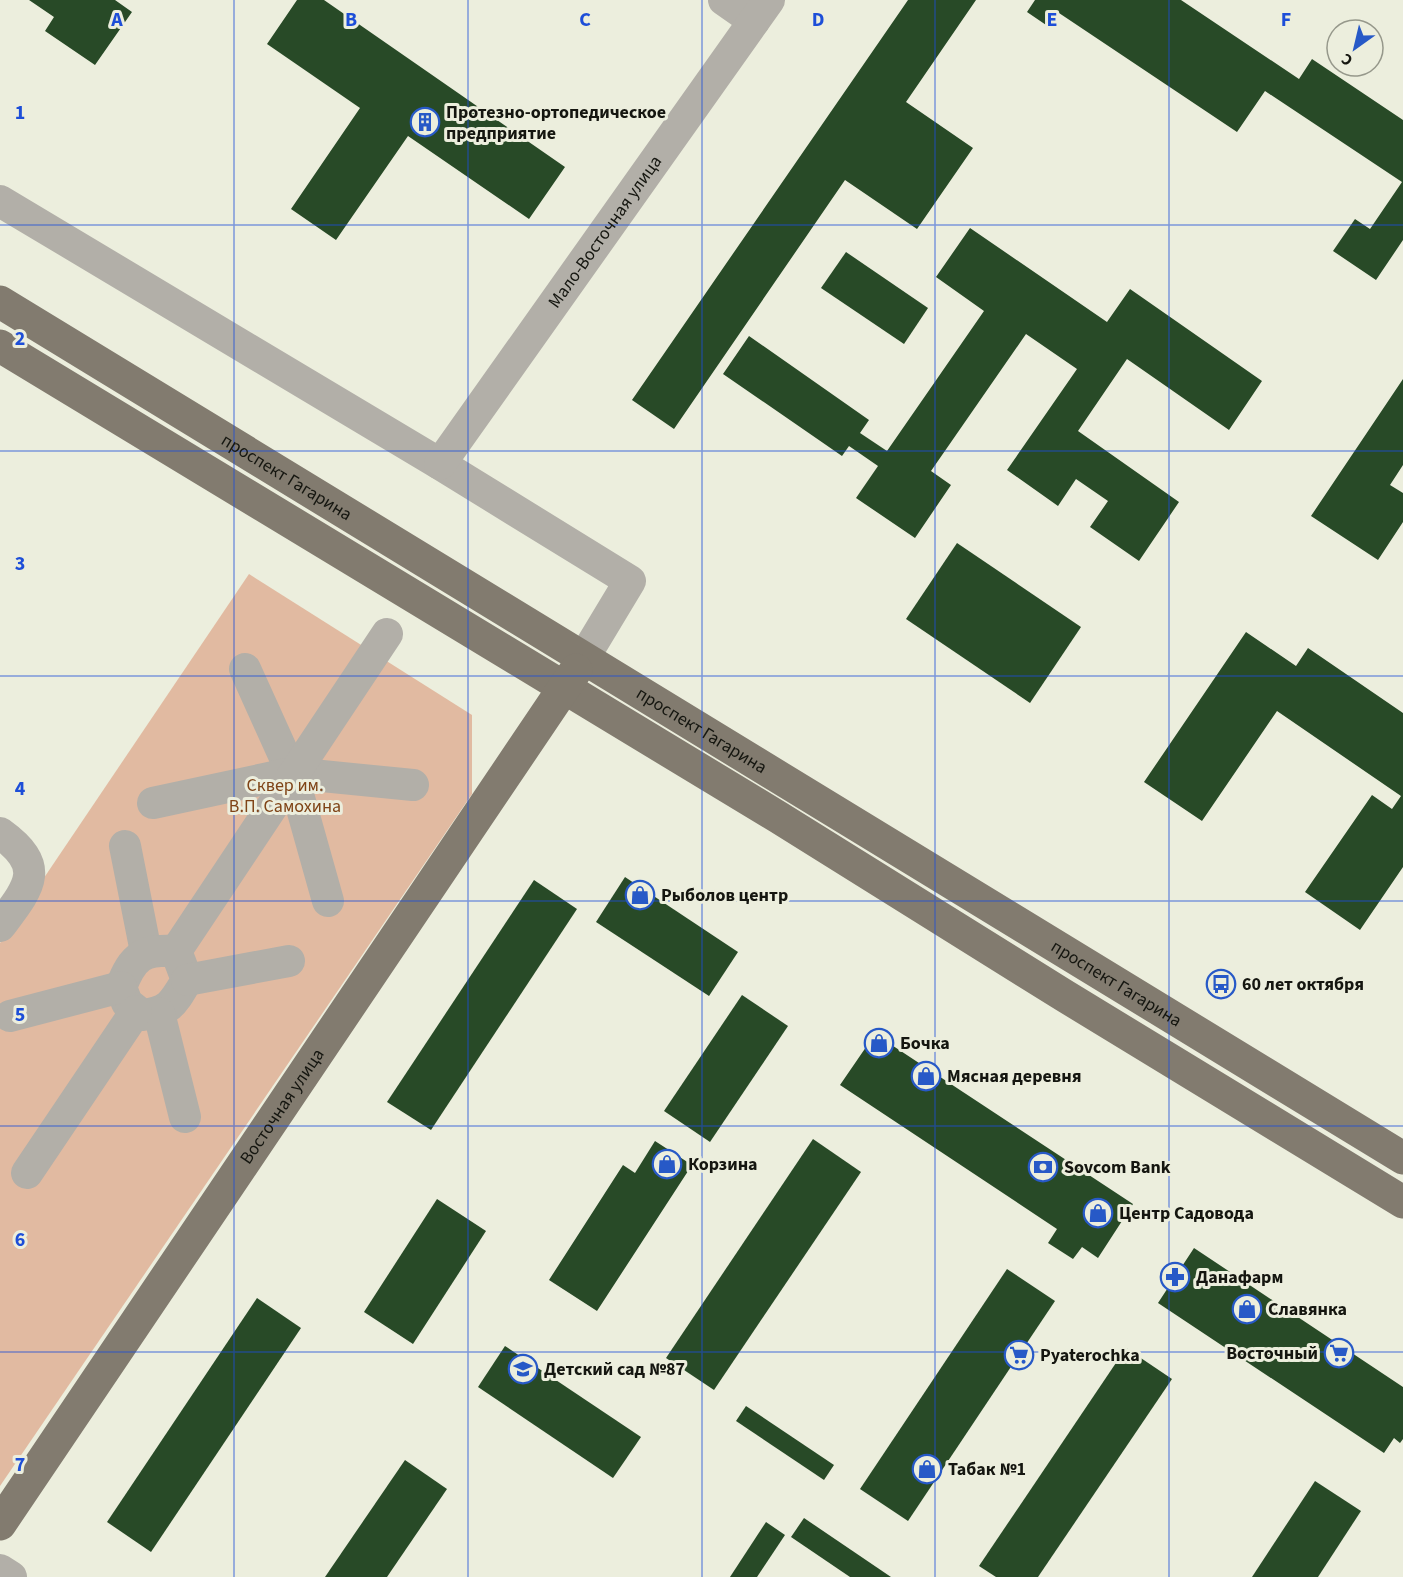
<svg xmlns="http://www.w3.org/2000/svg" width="1403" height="1577" font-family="'Source Sans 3',sans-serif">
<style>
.green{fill:#e1baa1}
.building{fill:#284a27}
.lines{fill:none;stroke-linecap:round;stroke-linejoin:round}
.minor{stroke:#b2afa8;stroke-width:32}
.major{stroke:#827b6f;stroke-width:33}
.grid{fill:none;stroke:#1d4ed8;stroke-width:1.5;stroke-opacity:0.55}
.labels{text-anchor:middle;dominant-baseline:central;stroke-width:6;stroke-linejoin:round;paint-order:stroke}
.poi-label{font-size:18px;font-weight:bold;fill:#151610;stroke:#eceedd;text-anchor:start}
.street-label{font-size:18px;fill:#151610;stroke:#eceedd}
.park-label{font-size:18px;fill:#7f4316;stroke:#eceedd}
.grid-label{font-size:20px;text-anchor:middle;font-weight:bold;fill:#1d4ed8;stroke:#eceedd;stroke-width:6;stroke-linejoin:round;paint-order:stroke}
</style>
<rect width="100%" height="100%" fill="#eceedd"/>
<!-- green -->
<path class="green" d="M249,574L472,715V794L0,1486V943Z"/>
<!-- building -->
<g class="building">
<path d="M29,0H115L132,12L95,65L45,31L54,17Z"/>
<path d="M297,0H324L565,167L529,219L408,136L336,240L291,209L360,108L267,44Z"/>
<path d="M908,0H976L906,102L973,148L917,229L845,180L674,429L632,400Z"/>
<path d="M1035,0H1181L1299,79L1312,59L1403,120V240L1376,280L1333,251L1355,219L1370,229L1402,182L1265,91L1237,132L1059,13L1049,27L1027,12Z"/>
<path d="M970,228L1107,322L1130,289L1262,381L1229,430L1127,359L1078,431L1179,502L1139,561L1090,527L1108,501L1076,479L1058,506L1007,470L1077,369L1026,334L931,471L951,485L915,538L856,498L878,466L849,446L842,456L723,374L749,336L869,420L860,433L887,451L984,311L936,277Z"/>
<path d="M846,252L928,308L904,344L821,288Z"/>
<path d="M1403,379V465L1390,485L1403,493V522L1378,560L1311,516Z"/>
<path d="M957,543L1081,627L1030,703L906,619Z"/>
<path d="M1246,632L1296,666L1308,648L1403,713V867L1360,930L1305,892L1372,795L1392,809L1401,796L1277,711L1202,821L1144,782Z"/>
<path d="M625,877L738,952L709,996L596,922Z"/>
<path d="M534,880L577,909L431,1130L387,1102Z"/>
<path d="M742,995L788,1026L710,1142L664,1111Z"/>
<path d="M875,1034L1133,1204L1098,1258L1082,1247L1073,1259L1048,1243L1057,1229L840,1085Z"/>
<path d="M813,1139L861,1172L714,1390L666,1358Z"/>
<path d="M655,1141L692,1165L597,1311L549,1280L623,1165L635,1173Z"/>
<path d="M437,1199L486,1231L413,1344L364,1312Z"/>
<path d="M1194,1248L1403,1387V1439L1400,1443L1394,1438L1384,1453L1158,1303Z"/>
<path d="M1007,1269L1055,1301L908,1521L860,1489Z"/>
<path d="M257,1298L301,1328L151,1552L107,1522Z"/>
<path d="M505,1346L641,1437L613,1478L478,1387Z"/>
<path d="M1126,1348L1172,1379L1038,1577H996L979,1566Z"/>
<path d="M746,1406L834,1465L824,1480L736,1421Z"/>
<path d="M405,1460L447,1489L387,1577H325Z"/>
<path d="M1315,1481L1361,1511L1318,1577H1252Z"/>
<path d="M804,1518L891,1577H850L791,1537Z"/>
<path d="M766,1522L785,1535L757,1577H730Z"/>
</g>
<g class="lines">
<!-- minor -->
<g class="minor">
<path d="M724,0L754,21"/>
<path d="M0,201L440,464L630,581L583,659"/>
<path id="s1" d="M440,464L769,0"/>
<path d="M245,669L292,773L328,901"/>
<path d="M153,803L292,773L413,785"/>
<path d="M0,833C47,867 30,886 0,926"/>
<path d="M125,846L146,952"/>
<path d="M176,951L187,980C174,1002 170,1012 142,1015L127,1003L121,987C133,956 143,949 176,951L387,634"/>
<path d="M187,980L289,961"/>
<path d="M159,1013L185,1117"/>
<path d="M10,1016L121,987"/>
<path d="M27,1173L136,1011"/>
<path d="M0,1570L11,1577"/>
</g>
<!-- major -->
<g class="major">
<path id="s2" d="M0,302L1403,1158"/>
<path d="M0,346L778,817L1065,996L1403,1202"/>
<path id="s3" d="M0,1524L576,670"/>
</g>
</g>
<!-- grid -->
<path class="grid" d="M234,0V1577M468,0V1577M702,0V1577M935,0V1577M1169,0V1577M0,225H1403M0,451H1403M0,676H1403M0,901H1403M0,1126H1403M0,1352H1403"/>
<!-- icons -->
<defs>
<g id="building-ring" transform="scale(1.5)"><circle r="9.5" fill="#eceedd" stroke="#2759c7" stroke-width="1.5"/><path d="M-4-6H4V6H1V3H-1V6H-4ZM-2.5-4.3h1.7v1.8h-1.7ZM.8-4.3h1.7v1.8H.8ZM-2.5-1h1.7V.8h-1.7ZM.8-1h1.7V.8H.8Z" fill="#2759c7"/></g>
<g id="shop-ring" transform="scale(1.5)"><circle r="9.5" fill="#eceedd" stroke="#2759c7" stroke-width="1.5"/><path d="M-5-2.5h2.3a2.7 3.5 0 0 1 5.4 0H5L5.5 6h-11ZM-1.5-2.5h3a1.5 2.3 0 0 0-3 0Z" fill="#2759c7"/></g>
<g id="bus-ring" transform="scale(1.5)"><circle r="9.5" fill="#eceedd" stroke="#2759c7" stroke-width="1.5"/><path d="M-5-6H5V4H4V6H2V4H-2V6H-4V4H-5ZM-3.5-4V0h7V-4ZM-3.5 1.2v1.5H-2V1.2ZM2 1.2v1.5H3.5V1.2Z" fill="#2759c7"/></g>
<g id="bank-ring" transform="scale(1.5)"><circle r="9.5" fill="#eceedd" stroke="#2759c7" stroke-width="1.5"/><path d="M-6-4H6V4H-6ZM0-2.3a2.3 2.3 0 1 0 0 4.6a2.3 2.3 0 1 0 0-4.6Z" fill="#2759c7"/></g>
<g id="pharmacy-ring" transform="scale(1.5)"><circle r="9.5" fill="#eceedd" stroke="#2759c7" stroke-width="1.5"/><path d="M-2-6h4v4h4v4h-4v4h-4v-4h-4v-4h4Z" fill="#2759c7"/></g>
<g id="supermarket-ring" transform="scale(1.5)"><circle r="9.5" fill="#eceedd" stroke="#2759c7" stroke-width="1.5"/><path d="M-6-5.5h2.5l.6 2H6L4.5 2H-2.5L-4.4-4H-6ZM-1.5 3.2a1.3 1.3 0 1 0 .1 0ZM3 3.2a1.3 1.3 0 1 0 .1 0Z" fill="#2759c7"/></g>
<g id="school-ring" transform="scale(1.5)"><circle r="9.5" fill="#eceedd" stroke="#2759c7" stroke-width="1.5"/><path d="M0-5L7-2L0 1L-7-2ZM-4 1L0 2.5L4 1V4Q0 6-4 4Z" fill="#2759c7"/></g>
</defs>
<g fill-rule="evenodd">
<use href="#building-ring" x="425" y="122"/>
<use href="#shop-ring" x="640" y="895"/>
<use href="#bus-ring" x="1221" y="984"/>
<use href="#shop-ring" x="879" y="1043"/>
<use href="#shop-ring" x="926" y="1076"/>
<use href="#shop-ring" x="667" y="1164"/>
<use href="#bank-ring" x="1043" y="1167"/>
<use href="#shop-ring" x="1098" y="1213"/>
<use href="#pharmacy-ring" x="1175" y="1277"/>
<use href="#shop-ring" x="1247" y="1309"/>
<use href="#supermarket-ring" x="1339" y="1353"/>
<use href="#supermarket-ring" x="1019" y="1355"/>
<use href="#school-ring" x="523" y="1369"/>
<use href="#shop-ring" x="927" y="1469"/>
</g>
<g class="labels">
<!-- poi labels -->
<g class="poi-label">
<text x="446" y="112">Протезно-ортопедическое<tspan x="446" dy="21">предприятие</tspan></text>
<text x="661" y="895">Рыболов центр</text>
<text x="1242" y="984">60 лет октября</text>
<text x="900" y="1043">Бочка</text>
<text x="947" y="1076">Мясная деревня</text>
<text x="688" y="1164">Корзина</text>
<text x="1064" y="1167">Sovcom Bank</text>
<text x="1119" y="1213">Центр Садовода</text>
<text x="1196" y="1277">Данафарм</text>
<text x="1268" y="1309">Славянка</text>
<text x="1318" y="1353" text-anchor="end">Восточный</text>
<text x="1040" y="1355">Pyaterochka</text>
<text x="544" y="1369">Детский сад №87</text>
<text x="948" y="1469">Табак №1</text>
</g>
<!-- street labels -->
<g class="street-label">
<text stroke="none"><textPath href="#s1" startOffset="285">Мало-Восточная улица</textPath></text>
<text stroke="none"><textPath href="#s2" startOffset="336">проспект Гагарина</textPath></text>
<text stroke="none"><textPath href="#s2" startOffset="822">проспект Гагарина</textPath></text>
<text stroke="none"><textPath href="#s2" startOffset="1308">проспект Гагарина</textPath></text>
<text stroke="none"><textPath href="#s3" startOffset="504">Восточная улица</textPath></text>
</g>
<!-- park labels -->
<g class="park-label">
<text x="285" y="785">Сквер им.<tspan x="285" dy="21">В.П. Самохина</tspan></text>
</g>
</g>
<g class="grid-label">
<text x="117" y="26">A</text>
<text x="351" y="26">B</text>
<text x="585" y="26">C</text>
<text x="818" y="26">D</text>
<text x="1052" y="26">E</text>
<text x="1286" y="26">F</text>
<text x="20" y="119">1</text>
<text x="20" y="345">2</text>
<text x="20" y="570">3</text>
<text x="20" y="795">4</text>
<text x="20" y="1021">5</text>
<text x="20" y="1246">6</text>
<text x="20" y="1471">7</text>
</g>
<!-- north arrow -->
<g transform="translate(1355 48) rotate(214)"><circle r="28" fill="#eceedd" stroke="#96988b" stroke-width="1.5"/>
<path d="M0-4.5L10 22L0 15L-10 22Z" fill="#2759c7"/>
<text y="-9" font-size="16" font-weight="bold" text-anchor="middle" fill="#151610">С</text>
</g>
</svg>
